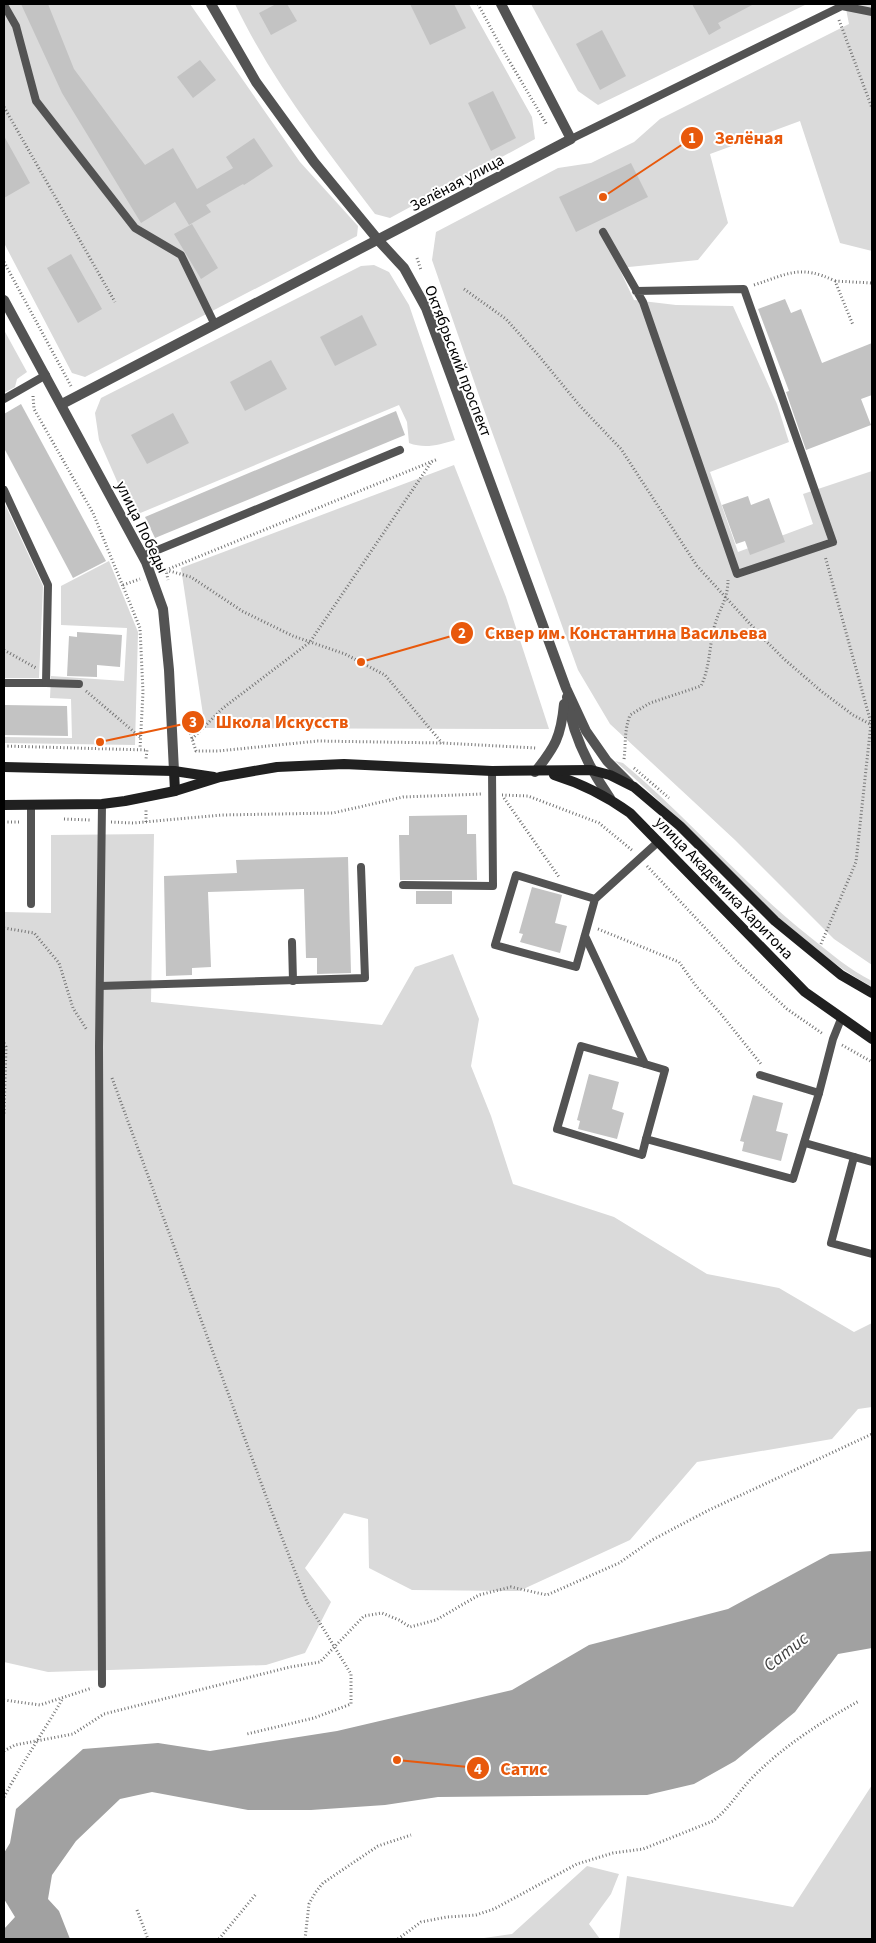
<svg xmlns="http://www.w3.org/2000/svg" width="876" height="1943" font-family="'Source Sans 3',sans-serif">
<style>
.green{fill:#dadada}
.water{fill:#a1a1a1}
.building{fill:#c3c3c3}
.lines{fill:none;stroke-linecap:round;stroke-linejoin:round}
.path{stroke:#757575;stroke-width:3;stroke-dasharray:1 2.5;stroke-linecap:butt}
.lane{stroke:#535353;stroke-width:8}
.street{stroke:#535353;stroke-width:10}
.secondary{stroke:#202020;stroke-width:10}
.labels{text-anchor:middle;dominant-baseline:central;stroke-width:4;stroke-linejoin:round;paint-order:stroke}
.street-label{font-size:16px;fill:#000;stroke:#fff}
.water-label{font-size:18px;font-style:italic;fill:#424242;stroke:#fff}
.leader{fill:none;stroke:#e8590c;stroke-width:2}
.callout-dot{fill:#e8590c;stroke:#fff;stroke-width:2}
.mark-label{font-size:15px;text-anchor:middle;font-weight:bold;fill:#fff}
.callout-label{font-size:18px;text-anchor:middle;font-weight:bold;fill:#e8590c;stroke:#fff;stroke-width:4;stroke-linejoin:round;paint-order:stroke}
</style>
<rect width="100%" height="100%" fill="#fff"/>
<!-- green -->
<g class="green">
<path d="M4,4H190L300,162L358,226L357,236L85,377L72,373L4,243Z"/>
<path d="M235,4H469L532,117L535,139L390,218L375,214C323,145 273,83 235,4Z"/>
<path d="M531,4H807L598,105L578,91Z"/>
<path d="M845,4H872V251L840,243L800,121L710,154L728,223L698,260L619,268L634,300L676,305L733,306L777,404L789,442L710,472L738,552L813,524L803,494L872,471V965L834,939L735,840L610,724L578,670L483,407L432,260L436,232L558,168L591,163L634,142L660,119L849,24Z"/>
<path d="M374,265L389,272L409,305L455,440C439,445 425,449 409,443L407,422L399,405L138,514L127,504L99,440L95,413L101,398L361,266Z"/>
<path d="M4,330L27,372L17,379L15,387L4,393Z"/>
<path d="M454,465L506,597L549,729L205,728L181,568Z"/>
<path d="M4,502L43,586L39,678H4Z"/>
<path d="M109,561L138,632L135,745L4,743V737L72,738L71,699L50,698L51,676L124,681L127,628L61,625V586Z"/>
<path d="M615,761L623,763C689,818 743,884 810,937C830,953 850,970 872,981V987C788,940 726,865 658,800C644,787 630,774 615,761Z"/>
<path d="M154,834L151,1002L382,1025L415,967L453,954L479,1019L471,1066L491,1116L513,1184L614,1217L707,1274L779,1288L854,1332L872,1323V1407L858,1409L832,1439L697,1462L630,1540L519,1591L412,1590L369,1568L368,1519L344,1513L305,1568L331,1602L305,1653L266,1665L48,1672L4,1662V912L51,913V835Z"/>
<path d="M872,1785V1939H619L627,1876L793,1907Z"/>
<path d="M587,1866L619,1874L611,1894L589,1924L600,1939H477L512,1934Z"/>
</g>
<!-- water -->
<path class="water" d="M872,1551V1648L838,1654L795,1712L735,1761L694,1784L647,1795L438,1797L385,1805L311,1810H248L152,1792L120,1799L76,1841L52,1875L48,1899L59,1911L70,1939H4V1929L15,1917L4,1899V1853L10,1843L16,1809L83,1749L158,1743L210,1751L337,1731L512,1690L589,1645L728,1609L830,1554Z"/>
<!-- building -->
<g class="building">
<path d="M21,4H48L74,69L145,165L173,148L197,189L233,168L226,157L254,138L273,166L244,185L243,184L206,205L211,212L189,225L175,202L141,223L62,93Z"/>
<path d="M276,4H287L297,21L271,35L259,13Z"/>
<path d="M410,4H454L466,28L430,45Z"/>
<path d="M692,4H754L718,23L721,28L709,35Z"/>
<path d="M602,30L626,76L600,90L576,44Z"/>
<path d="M200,60L216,80L193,98L177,77Z"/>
<path d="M493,91L516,138L491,151L468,103Z"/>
<path d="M4,136L30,183L4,198Z"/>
<path d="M631,163L648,197L576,232L559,197Z"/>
<path d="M192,224L218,268L201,279L174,234Z"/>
<path d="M71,254L102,309L78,323L47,268Z"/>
<path d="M785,299L791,313L801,309L822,363L872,343V395L861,399L871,425L806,450L786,392L789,391L758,309Z"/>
<path d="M362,315L377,345L335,366L320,337Z"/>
<path d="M271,360L287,389L245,411L230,382Z"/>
<path d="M21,404L106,561L73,578L4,448V414Z"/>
<path d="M396,411L405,435L155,538L145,517Z"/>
<path d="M173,413L189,443L147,464L131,435Z"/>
<path d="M748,496L751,505L769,498L785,542L750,555L745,541L736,544L722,505Z"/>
<path d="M77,632L122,635L120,667L97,665V677L67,676L69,636L77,637Z"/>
<path d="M4,705L67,706L68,736L4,735Z"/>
<path d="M467,815V834H476L477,880H400L399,835H409V816Z"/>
<path d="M348,857L351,973L317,974V958H306L304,889L208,892L211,967L192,968V975L166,976L164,876L237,873L236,860Z"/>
<path d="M532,887L562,895L555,923L567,926L560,953L520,942L523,934L519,933Z"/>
<rect x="416" y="891" width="36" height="13"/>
<path d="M589,1074L619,1082L612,1109L624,1113L617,1139L578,1129L580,1121L577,1120Z"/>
<path d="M753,1095L783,1103L776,1131L788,1134L781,1161L742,1151L744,1142L740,1141Z"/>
</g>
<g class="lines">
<!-- path -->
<g class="path">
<path d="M478,4L501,47L547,125"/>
<path d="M839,20L872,108"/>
<path d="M4,107L115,302"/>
<path d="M417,258L421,270"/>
<path d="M4,262L71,386"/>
<path d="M835,281L872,283"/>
<path d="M754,285C788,274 800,264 835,281L853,325"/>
<path d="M464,289L506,319L539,356L580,406L621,449L697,566L762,637L784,659L821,691L853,715L872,725"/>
<path d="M33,396L34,409L93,513L140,628L143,692L140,749"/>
<path d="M166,570L191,577L242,611L293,636L345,654L385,675L442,743"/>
<path d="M166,570L438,459"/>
<path d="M162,571L166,570L168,580"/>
<path d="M123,585L140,579"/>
<path d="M4,650L36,668"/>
<path d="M86,691L140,737"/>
<path d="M185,717L196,751H218L318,741L442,743L536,748"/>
<path d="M192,739L223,708L310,642L432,461"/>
<path d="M4,746L147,750L146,759"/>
<path d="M624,759C626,742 624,732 630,715L650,703L701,686C710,667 709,648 714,628C718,610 728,601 728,580"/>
<path d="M634,768L669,798"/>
<path d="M502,795L528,796L599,823L633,851"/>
<path d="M504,798L559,877"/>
<path d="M64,819L90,820"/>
<path d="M4,822H21"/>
<path d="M111,822L133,823L222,815L333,813L403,797L483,794"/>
<path d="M146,822V810"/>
<path d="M647,866L737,962L787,1009L823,1034"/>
<path d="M4,928L34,933L59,963L73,1008L87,1030"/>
<path d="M598,929L679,962L696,986L721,1014L761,1064"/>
<path d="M821,944L856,862L871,723L825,556"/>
<path d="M4,1043L6,1047L4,1114"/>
<path d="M842,1045L872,1062"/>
<path d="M112,1078L270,1507L307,1602L351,1674V1704L314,1718L247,1734"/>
<path d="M4,1700L40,1705L92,1688"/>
<path d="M4,1751L15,1745L73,1734L104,1714L290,1667L320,1662L364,1616L382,1613L399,1620L410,1627L436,1620L479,1595L511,1587L547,1595L619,1563L652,1540L709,1510L872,1434"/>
<path d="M4,1797C22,1763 44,1731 63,1698"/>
<path d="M137,1910L148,1939"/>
<path d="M219,1939L256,1894"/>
<path d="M305,1939L309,1904L315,1893L323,1883L378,1846L411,1835"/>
<path d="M398,1939L421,1922L447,1917L476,1915L494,1909L577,1864L613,1853L643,1849L713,1821C729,1809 738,1792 752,1778C782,1747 821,1722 859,1701"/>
</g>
<!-- lane -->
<g class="lane">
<path d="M4,5L16,26L36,101L135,228L181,255L215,325"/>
<path d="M571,139L842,6L872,12"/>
<path d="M603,232L643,302L737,574L833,542L744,289L636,291"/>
<path d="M4,399L46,375"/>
<path d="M4,490L48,585L46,683H4"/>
<path d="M143,556L400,450"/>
<path d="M46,683L79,684"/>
<path d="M102,804L99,1047L102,1684"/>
<path d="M31,805V904"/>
<path d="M403,885L493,886L492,771"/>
<path d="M595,899L516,875L495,945L576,967L595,899L658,842"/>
<path d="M585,936L645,1064L665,1070L646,1139L793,1179L819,1093L760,1075"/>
<path d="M292,942L293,981"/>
<path d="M100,986L365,978L361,867"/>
<path d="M645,1064L581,1046L557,1129L642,1155L646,1139"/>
<path d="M819,1093L833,1039L841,1019"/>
<path d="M805,1143L872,1162"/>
<path d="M854,1157L831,1243L872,1254"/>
</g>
<!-- street -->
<g class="street">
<path d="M211,4L256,82L314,162L379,241L404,268L426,308L566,688L586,731L607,761L629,783"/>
<path d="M4,300L146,562L163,609L169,670L174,771"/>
<path d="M62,404L571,139L501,4"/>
<path d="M567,697C572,734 589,768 610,798"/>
<path d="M535,772C555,747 561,737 564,704"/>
</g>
<!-- secondary -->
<g class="secondary">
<path d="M4,767L174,771L214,777"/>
<path d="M174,771L175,791"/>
<path d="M554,775C583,784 605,795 630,813L805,992L872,1039"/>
<path d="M4,805L102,804L125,801L175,791L220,777L277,767L344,764L492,771L591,770L610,775L634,787L680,826L775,921L841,975L872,993"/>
</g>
</g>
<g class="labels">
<!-- street labels -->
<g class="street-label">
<text transform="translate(457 183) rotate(-28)">Зелёная улица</text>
<text transform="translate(458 361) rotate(69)">Октябрьский проспект</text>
<text transform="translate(142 527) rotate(64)">улица Победы</text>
<text transform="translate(724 888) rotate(46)">улица Академика Харитона</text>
</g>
<!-- water labels -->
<g class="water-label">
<text transform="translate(786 1652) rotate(-38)">Сатис</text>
</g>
</g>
<!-- callouts -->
<path class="leader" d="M603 197L692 138M361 662L462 633M100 742L193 722M397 1760L478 1768"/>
<g class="callout-dot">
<circle cx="603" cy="197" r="5"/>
<circle cx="361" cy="662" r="5"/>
<circle cx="100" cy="742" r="5"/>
<circle cx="397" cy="1760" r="5"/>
<circle cx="692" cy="138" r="12"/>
<circle cx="462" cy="633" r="12"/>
<circle cx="193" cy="722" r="12"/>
<circle cx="478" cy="1768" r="12"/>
</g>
<g class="mark-label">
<text x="692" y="143">1</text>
<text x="462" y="638">2</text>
<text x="193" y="727">3</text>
<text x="478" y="1774">4</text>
</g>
<g class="callout-label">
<text x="749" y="144">Зелёная</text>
<text x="626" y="639">Сквер им. Константина Васильева</text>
<text x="282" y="728">Школа Искусств</text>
<text x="524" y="1775">Сатис</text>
</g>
<!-- border -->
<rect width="876" height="1943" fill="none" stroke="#000000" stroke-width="10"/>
</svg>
